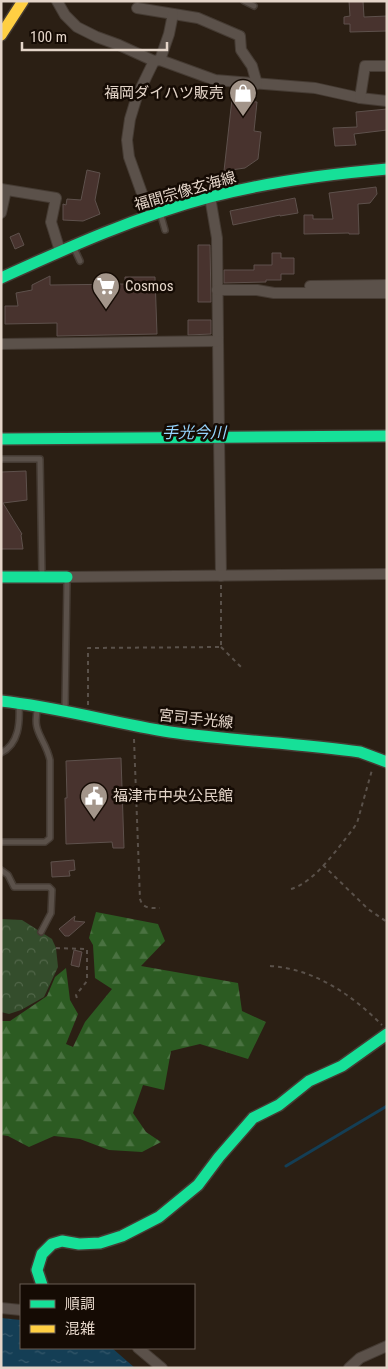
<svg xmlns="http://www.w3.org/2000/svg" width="388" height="1369" font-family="'Roboto Condensed','Noto Sans JP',sans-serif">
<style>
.forest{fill:url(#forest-firs)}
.park{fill:url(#park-crowns)}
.water{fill:url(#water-ripples)}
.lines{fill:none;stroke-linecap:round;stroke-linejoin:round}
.stream{stroke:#143e55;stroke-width:3}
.building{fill:#48332e;stroke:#5e514c}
.lane-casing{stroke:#453b33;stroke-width:8}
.street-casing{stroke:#453b33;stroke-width:12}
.fast-casing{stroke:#453b33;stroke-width:14}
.slow-casing{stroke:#453b33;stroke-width:14}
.path{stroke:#5a514a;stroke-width:2;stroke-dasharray:4 4;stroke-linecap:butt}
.lane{stroke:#5b514a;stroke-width:5}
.street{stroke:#5b514a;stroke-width:10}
.fast{stroke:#16e098;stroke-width:11}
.slow{stroke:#ffcf43;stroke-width:11}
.labels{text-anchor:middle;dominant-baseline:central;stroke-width:5;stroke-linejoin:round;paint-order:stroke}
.poi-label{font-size:15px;fill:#e4d5c9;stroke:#150b04;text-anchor:start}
.street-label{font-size:15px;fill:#e4d5c9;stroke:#150b04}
.water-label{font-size:16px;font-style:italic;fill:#97d5fe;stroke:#150b04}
</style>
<defs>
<pattern id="forest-firs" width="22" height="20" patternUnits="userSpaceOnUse" patternTransform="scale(1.25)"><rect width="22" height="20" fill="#2c5b22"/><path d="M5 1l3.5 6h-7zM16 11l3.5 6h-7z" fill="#4a7241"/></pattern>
<pattern id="park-crowns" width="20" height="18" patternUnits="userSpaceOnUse" patternTransform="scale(1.25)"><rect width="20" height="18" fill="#344d2c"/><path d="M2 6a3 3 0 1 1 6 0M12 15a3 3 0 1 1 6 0" fill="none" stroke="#516649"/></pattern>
<pattern id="water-ripples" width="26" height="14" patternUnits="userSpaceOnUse" patternTransform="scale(1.25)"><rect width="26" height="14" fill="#143e55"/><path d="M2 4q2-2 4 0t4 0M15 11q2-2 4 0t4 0" fill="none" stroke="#36596c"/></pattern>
</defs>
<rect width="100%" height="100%" fill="#2b1f14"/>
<!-- forest -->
<path class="forest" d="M96,912L158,924L165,941L141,966L238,983L242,1011L266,1022L248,1059L200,1044L171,1051L164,1090L143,1085L133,1113L146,1132L161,1142L142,1152L109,1150L80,1139L54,1136L29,1147L8,1136L1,1135V1021H10L47,996L55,977L66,968L70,1000L78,1014L66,1044L73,1047L85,1022L112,989L95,978L93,945L89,938Z"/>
<!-- park -->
<path class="park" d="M2,919L22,920L52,939L56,948L58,967L44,997L21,1010L9,1014L1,1012Z"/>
<!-- water -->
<path class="water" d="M1,1318L21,1320V1348H112L135,1368H1Z"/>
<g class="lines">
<!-- stream -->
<path class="stream" d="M286,1166L387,1106"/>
</g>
<!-- building -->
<g class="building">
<path d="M349,1H363L364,17L387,16V31L350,32V24H344V17L350,16Z"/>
<path d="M235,88L248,90L247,101L257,102L254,131L261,132L258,159L245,168L224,171L232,99L234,100Z"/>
<path d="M387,109V130L354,134L356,145L335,146L333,128L357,127L356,112Z"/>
<path d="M87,170L100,173L95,200L100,214L83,221L63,220V204L66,205L67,199L81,200Z"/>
<path d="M376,187L377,194L370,203L358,204L359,234H349V233L304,234V215H313V219H333L329,193Z"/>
<path d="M295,198L298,213L280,216V215L233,225L230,211Z"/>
<path d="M19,233L24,245L15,249L10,237Z"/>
<path d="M198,245H210L211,302H198Z"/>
<path d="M272,253H281V258H294V274H281V280H266V282L224,283V270H254V265H272Z"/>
<path d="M50,276V285L125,284V277H155L157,334L57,336V323L5,324V306H18L16,293L32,290V285Z"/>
<path d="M188,320H211V334L188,335Z"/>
<path d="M26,471L27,500L3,503L22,534L21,535L23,549H1V472Z"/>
<path d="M121,758L124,848H113L112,842L66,844L65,798H67L66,761Z"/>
<path d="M74,860L75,870L69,871L70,876L52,877L51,862Z"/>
<path d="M75,916L74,921L85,922L69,936H65L59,929Z"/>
<path d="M74,950L82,952L79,967L71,965Z"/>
</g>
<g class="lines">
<!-- lane casing -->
<g class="lane-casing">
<g id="lane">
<path d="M244,1L254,6"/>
<path d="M161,216L165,230"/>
<path d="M74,248L80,261"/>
<path d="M1,459H40L42,576"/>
<path d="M65,709L67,580"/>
<path d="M1,753C19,744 20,723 19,705"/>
<path d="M1,842H45L50,838V760C45,737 31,733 38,707"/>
<path d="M1,870L8,875L14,887H49L52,890L51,913L41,932"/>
</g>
</g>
<!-- street casing -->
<g class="street-casing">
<g id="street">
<path d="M57,1L65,15L77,27L97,37L119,45L154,61L160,60L215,80L315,88L360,98L387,101"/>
<path d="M137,8L198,18L240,36L241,50L252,66L257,84"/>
<path d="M160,60L169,34L173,14"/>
<path d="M360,98L365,66H387"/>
<path d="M1,189L56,198L51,222L60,251"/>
<path d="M210,197L217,238L219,435"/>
<path d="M1,213L6,190"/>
<path d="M150,216L129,157L127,140L130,119L137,96L154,61"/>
<path d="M310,286L387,285"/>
<path d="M217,290H257L274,293H387"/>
<path d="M1,344L218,341"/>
<path d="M219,437L221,576"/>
<path d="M67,577L387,574"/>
<path d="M1,1308L21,1310"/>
<path d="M138,1348L162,1368"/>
<path d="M349,1368L360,1358L387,1346"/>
</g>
</g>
<!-- fast casing -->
<g class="fast-casing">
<g id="fast">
<path d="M1,278C69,247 138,216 210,197C268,182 328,174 387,169"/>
<path d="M1,439L387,436"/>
<path d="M1,577H67"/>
<path d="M1,701C58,707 113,723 170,732C233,741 297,743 360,752L387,762"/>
<path d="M42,1285L37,1270L42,1254L52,1244L62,1241L79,1244L100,1243L122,1236L159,1217L198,1185L219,1157L253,1118L279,1105L309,1081L342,1066L387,1034"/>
</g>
</g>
<!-- slow casing -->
<g class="slow-casing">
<path id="slow" d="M1,35L23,1"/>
</g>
<!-- path -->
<g class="path">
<path d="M221,647L241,667"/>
<path d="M88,705V648L221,647V585"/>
<path d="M134,739L140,899C143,909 150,908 160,908"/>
<path d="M323,865L368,909L387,922"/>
<path d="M291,889C314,883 338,848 353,829L357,823L372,770"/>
<path d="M56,948L87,949V981L76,995L78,1002"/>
<path d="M270,966C314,969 351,994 382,1025"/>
</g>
<!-- lane -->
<use href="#lane" class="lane"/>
<!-- street -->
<use href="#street" class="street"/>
<!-- fast -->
<use href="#fast" class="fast"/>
<!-- slow -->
<use href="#slow" class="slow"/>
</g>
<!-- icons -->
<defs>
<g id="shop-pin" transform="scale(1.4375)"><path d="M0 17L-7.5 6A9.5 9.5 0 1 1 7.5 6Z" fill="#a3958a" stroke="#150b04"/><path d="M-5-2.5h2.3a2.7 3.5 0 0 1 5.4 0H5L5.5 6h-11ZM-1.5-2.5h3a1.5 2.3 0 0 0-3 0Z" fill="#fff"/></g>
<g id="supermarket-pin" transform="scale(1.4375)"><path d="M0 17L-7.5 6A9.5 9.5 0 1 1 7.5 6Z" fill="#a3958a" stroke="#150b04"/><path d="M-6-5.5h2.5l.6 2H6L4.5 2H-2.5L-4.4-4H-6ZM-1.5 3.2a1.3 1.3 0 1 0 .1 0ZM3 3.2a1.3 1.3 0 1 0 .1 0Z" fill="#fff"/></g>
<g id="civic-pin" transform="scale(1.4375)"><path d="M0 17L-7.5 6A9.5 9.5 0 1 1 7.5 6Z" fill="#a3958a" stroke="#150b04"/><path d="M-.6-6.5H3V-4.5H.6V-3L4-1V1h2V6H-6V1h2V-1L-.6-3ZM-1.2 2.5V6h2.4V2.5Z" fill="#fff"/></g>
</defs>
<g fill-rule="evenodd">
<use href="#shop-pin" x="243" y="93"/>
<use href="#supermarket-pin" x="106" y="286"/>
<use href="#civic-pin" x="94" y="796"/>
</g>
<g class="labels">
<!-- poi labels -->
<g class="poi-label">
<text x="224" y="93" text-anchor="end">福岡ダイハツ販売</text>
<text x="125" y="286">Cosmos</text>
<text x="113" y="796">福津市中央公民館</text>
</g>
<!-- street labels -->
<g class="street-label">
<text transform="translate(185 191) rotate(-16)">福間宗像玄海線</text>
<text transform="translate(196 719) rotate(6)">宮司手光線</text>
</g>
<!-- water labels -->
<g class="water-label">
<text x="194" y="432">手光今川</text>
</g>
</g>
<!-- border -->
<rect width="388" height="1369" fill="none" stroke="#e4d5c9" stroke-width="5"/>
<!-- legend -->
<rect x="20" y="1284" width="175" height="65" fill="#150b04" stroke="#685c53"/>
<rect x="30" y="1300" width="25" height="8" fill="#16e098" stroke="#685c53"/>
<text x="65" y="1309" font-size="15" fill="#e4d5c9">順調</text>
<rect x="30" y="1325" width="25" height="8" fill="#ffcf43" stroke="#685c53"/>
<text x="65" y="1334" font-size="15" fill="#e4d5c9">混雑</text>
<!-- scale -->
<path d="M22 42v8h145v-8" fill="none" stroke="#e4d5c9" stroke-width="2.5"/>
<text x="30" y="42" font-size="15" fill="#e4d5c9" stroke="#150b04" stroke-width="4" paint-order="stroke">100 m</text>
</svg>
